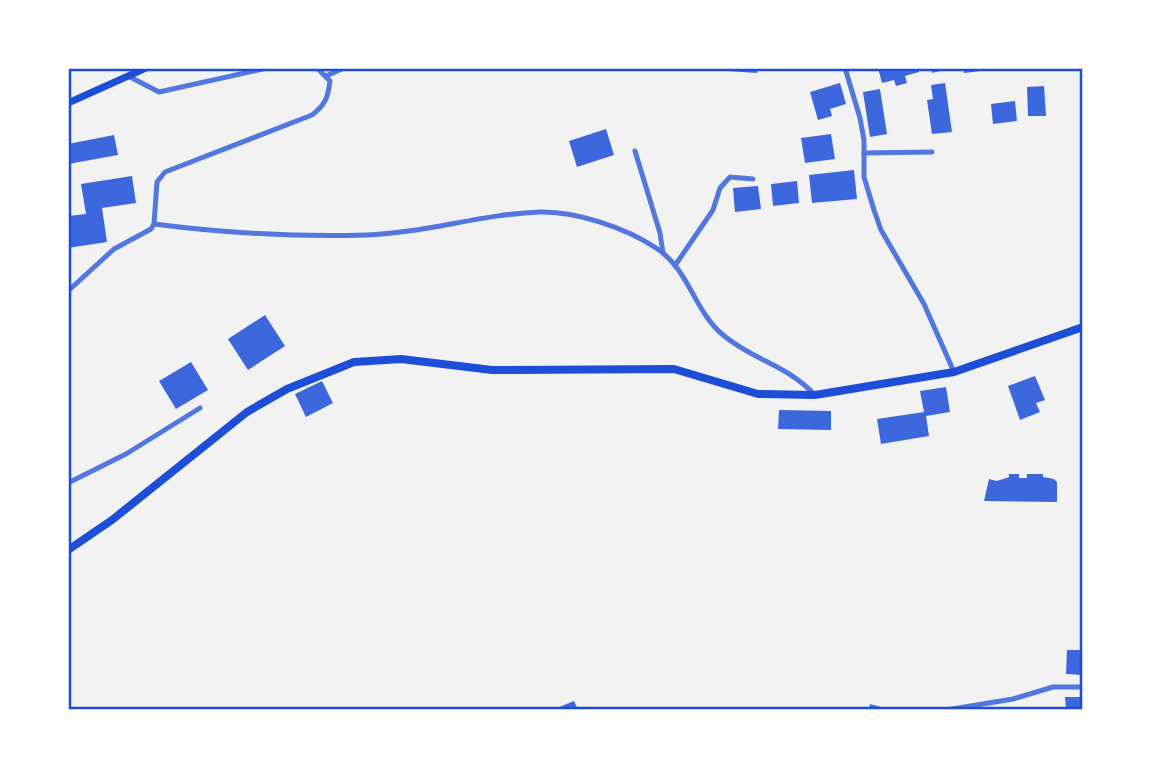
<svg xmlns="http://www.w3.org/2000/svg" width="1151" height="778" font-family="Signika,sans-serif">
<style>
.building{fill:#3d67dc}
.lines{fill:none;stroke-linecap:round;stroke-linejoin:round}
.minor{stroke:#5277de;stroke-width:5}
.secondary{stroke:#1d4ed8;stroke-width:7}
.primary{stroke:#1d4ed8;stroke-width:8}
.neatline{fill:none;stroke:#1d4ed8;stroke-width:2.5}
</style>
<rect width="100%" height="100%" fill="#f2f2f2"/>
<!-- building -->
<g class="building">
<path d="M728,68H758L757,73L728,71Z"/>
<path d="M878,68H918L919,72L905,76L907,83L896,86L894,80L882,83Z"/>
<path d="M931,68H948V69L932,73Z"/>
<path d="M964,68H989V70L964,73Z"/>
<path d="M840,83L846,104L830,109L832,116L818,120L810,92Z"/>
<path d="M945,83L952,132L932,134L927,100L933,99L931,85Z"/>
<path d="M1044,86L1046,116H1028L1027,87Z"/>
<path d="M880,89L887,134L870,137L863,92Z"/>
<path d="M1015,101L1017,121L993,124L991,104Z"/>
<path d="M606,129L614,155L577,167L569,141Z"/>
<path d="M831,134L835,159L805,163L801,138Z"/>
<path d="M114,135L118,155L68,164V144Z"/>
<path d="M854,170L857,199L812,203L809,175Z"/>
<path d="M132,176L136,203L102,208L107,242L68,248V216L86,214L81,184Z"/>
<path d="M797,181L799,203L773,206L771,184Z"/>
<path d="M758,186L761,209L735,212L733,188Z"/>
<path d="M265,315L285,346L248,370L228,339Z"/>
<path d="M191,362L208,390L176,409L159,381Z"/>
<path d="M1035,376L1045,400L1036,403L1040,412L1020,420L1008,386Z"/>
<path d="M322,381L333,403L306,417L295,394Z"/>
<path d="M946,387L950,412L926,416L929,436L881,444L877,419L924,412L920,391Z"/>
<path d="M779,410L831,411V430L778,429Z"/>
<path d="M1009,474H1019V478H1027V474H1043V477L1054,479L1057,482V502L984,501L989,479L997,481L1009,477Z"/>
<path d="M1067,650H1083V675L1066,674Z"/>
<path d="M1065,697H1083L1082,710H1066Z"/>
<path d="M574,701L578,710H552Z"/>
<path d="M870,704L888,709V710H869Z"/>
</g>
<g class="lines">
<!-- minor -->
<g class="minor">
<path d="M845,68L860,118L864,140V177L874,210L881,230L924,304L954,372"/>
<path d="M128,76L159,92L267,68"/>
<path d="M326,76L344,68"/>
<path d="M635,151L660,233L663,253"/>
<path d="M864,153L932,152"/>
<path d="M154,224C224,233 296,237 366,235C425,233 482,214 540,212C576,211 626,228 656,248C689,269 694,311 723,335C754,361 786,364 815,395"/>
<path d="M676,264L713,210L720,188L730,177L753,179"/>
<path d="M68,291L114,249L151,229L154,224L157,182L165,172L312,115C325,105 328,98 330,81L317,68"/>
<path d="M68,483L126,454L200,408"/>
<path d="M946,710L1013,699L1053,687H1083"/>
</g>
<!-- secondary -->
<path class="secondary" d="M68,103L146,68"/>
<!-- primary -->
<path class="primary" d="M68,550L112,520L247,412L287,389L354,362L401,359L492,370L674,369L758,394L815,395L954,372L1083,327"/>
</g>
<!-- border -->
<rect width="1151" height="778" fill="none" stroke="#ffffff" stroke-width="140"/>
<rect x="70" y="70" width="1011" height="638" class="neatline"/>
</svg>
